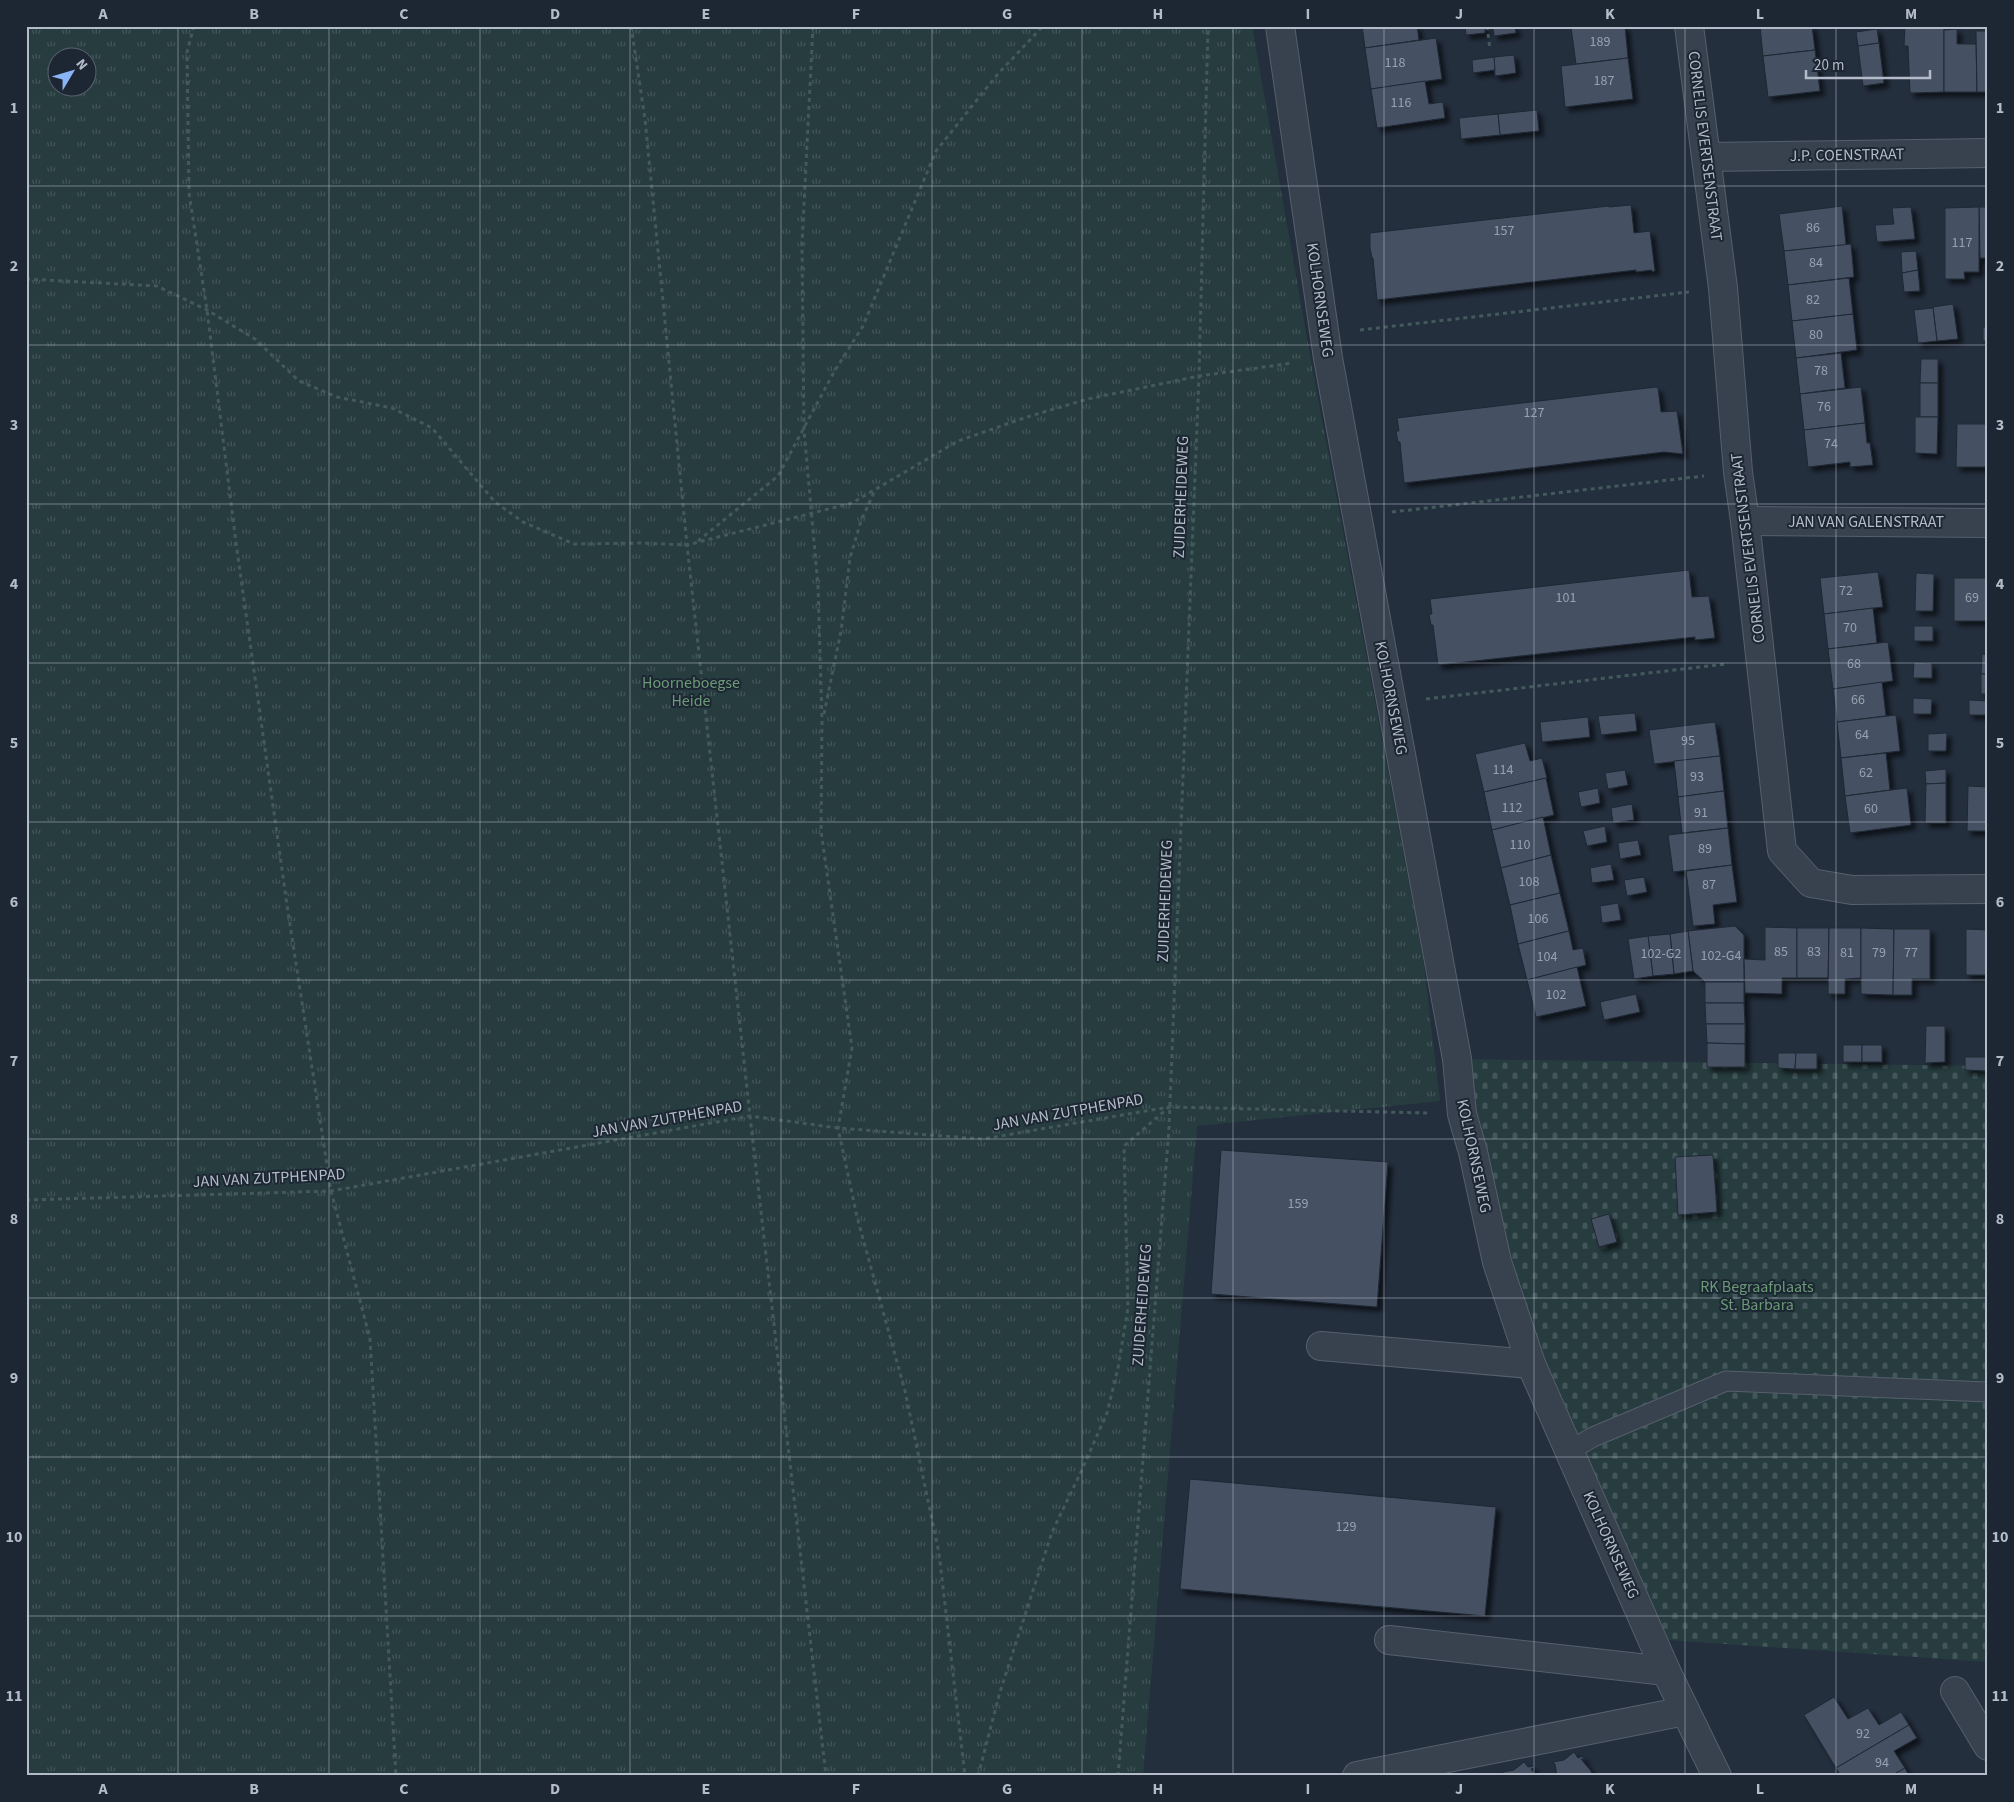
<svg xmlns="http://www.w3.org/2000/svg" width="2014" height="1802" font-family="'Source Sans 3',sans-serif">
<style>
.cemetery{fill:url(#cemetery-stones)}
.park{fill:url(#park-tufts);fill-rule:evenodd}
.building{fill:#455162;stroke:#1f2835;filter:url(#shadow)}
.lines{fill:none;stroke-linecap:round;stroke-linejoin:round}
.lane-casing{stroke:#565f6c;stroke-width:21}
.street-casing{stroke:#565f6c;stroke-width:30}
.path{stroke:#44595c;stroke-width:3;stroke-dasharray:4 4;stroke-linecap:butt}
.lane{stroke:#38414e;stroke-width:19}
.street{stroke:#38414e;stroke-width:28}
.grid{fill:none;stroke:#b4bcc9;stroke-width:1;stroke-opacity:0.55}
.labels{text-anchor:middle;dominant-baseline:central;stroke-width:4;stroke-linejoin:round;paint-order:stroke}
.number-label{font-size:14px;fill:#98a1af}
.street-label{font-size:16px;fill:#b4bcc9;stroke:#1d2633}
.park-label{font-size:16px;fill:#6b9a76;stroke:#1d2633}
.neatline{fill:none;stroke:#b4bcc9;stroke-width:2}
.grid-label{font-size:16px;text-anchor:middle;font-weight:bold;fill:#b4bcc9}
</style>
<defs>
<pattern id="cemetery-stones" width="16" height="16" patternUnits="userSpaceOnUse" patternTransform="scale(1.25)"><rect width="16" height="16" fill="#263c3f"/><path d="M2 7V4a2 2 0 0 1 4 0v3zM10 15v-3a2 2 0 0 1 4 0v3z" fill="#435659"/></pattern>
<pattern id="park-tufts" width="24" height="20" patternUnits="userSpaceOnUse" patternTransform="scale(1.25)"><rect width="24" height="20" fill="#263c3f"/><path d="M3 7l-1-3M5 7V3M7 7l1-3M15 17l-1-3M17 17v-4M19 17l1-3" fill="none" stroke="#435659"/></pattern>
<filter id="shadow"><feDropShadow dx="4.5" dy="4.5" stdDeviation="2.5" flood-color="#0009"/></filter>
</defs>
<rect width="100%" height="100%" fill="#242f3e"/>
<!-- cemetery -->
<path class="cemetery" d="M1457,1059L1988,1066V1662L1653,1639L1497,1262Z"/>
<!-- park -->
<path class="park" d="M26,26H1252L1311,361L1423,958L1440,1101L1197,1126L1143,1776H26ZM58,58H88V88H58Z"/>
<!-- building -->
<g class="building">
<path d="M1362,26H1417L1419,40L1365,48Z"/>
<path d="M1465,26H1485V33L1466,35Z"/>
<path d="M1493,26H1515L1516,33L1494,36Z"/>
<path d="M1625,26L1628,58L1576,64L1571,27Z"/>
<path d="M1760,26H1812L1815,50L1763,56Z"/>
<path d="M1905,26H1944V92L1910,93L1908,46H1904Z"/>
<path d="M1877,29L1879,43L1858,46L1856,32Z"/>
<path d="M1957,29V44H1976L1977,92H1944V30Z"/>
<path d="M1976,31H1988V92H1977Z"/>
<path d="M1436,38L1442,79L1371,89L1365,48Z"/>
<path d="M1879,43L1884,83L1863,86L1858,46Z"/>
<path d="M1815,50L1820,91L1768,97L1763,56Z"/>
<path d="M1514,55L1516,73L1495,76L1494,57Z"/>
<path d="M1494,57L1495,70L1473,73L1472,60Z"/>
<path d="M1628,58L1633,99L1565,107L1561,66Z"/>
<path d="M1425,81L1429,104L1443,102L1445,118L1377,128L1371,89Z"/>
<path d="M1537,110L1539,131L1500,135L1498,114Z"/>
<path d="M1498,114L1500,135L1461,139L1459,118Z"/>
<path d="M1631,205L1634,233L1650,231L1655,271L1652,272V270L1636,272V270L1377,300L1373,258H1372L1370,248V233L1609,206V207Z"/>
<path d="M1842,206L1846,245L1784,251L1779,214Z"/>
<path d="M1911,207L1915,239L1877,242L1875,225L1894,224L1892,208Z"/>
<path d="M1979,207H1988V258H1980Z"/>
<path d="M1979,207V272H1964L1965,279H1945V208Z"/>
<path d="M1851,244L1854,277L1788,285L1784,251Z"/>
<path d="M1916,251L1918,270L1902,273L1901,252Z"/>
<path d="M1918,270L1920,291L1904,292L1902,273Z"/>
<path d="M1849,278L1853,314L1792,321L1788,285Z"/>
<path d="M1953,304L1958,339L1937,341L1933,307Z"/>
<path d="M1933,308L1937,341L1918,343L1914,310Z"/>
<path d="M1853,314L1857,350L1796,358L1792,321Z"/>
<rect x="1983" y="327" width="5" height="14"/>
<path d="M1841,353L1845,388L1800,394L1796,358Z"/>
<path d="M1921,359H1938V383H1920Z"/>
<rect x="1920" y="383" width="18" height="34"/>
<path d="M1656,387L1658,388L1661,412L1677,411L1683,454L1664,452L1404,483L1400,442H1398L1396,431H1399L1397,418Z"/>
<path d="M1861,387L1865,423L1804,430L1800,394Z"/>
<path d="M1915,417H1938L1937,454L1915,453Z"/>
<path d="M1865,423L1867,443H1870L1873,465L1850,467V462L1808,467L1804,430Z"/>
<path d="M1957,424H1988V467H1956Z"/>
<path d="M1689,570L1692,597L1709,596L1715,638L1695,640V637L1438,665L1433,625H1431L1429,614H1432L1430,599Z"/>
<path d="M1878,572L1883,607L1824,614L1820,578Z"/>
<path d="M1916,573L1934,574L1933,611H1915Z"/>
<rect x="1954" y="578" width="34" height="43"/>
<path d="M1873,608L1877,643L1828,649L1824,614Z"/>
<rect x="1914" y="626" width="19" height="15"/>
<path d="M1888,642L1893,681L1833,689L1828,649Z"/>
<path d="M1982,654L1988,655V674H1981Z"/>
<path d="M1914,662L1932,663V678H1913Z"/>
<rect x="1981" y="674" width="7" height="20"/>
<path d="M1882,682L1886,716L1837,722L1833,689Z"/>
<path d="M1913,698L1932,699L1931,714H1913Z"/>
<path d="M1969,700L1988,701V715H1969Z"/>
<path d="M1635,713L1637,731L1601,735L1598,716Z"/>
<path d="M1896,715L1900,751L1841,758L1837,722Z"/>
<path d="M1588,717L1590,737L1542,742L1540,722Z"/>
<path d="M1715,722L1720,756L1654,764L1649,730Z"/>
<path d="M1947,733L1946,751H1928V734Z"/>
<path d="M1525,743L1530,761L1542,758L1547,778L1484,792L1475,754Z"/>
<path d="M1886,753L1890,790L1845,796L1841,758Z"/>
<path d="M1720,756L1724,791L1678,797L1674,761Z"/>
<path d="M1946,769V783L1926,784L1925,771Z"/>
<path d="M1625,770L1628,785L1608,789L1605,773Z"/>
<path d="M1546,778L1554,815L1492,830L1484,792Z"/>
<path d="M1946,783V823H1925L1926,784Z"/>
<path d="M1968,786L1988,787V831H1967Z"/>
<path d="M1598,788L1600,803L1581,807L1578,792Z"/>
<path d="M1907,788L1911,825L1850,833L1845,796Z"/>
<path d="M1724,791L1728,828L1682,833L1678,797Z"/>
<path d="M1632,804L1634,820L1613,823L1611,808Z"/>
<path d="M1543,817L1551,855L1501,868L1492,830Z"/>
<path d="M1605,826L1607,842L1587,846L1583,831Z"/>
<path d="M1728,828L1732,865L1673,872L1668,835Z"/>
<path d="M1638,840L1641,855L1620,859L1618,843Z"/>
<path d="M1551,855L1560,893L1510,905L1501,868Z"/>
<path d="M1611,864L1614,880L1592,883L1590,868Z"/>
<path d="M1732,865L1737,902L1713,905L1715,924L1693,926L1686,871Z"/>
<path d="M1644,877L1647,892L1627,896L1624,880Z"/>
<path d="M1560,893L1569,931L1518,944L1510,905Z"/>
<path d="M1618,903L1621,920L1602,923L1600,906Z"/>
<path d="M1735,926L1744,935V982H1705L1693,971L1688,931Z"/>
<path d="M1765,927L1797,928V978H1782V994L1745,993L1744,959L1765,960Z"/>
<path d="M1797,928H1829L1828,978H1797Z"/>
<path d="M1829,928H1861V978L1845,979V994H1828Z"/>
<path d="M1861,928L1894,929L1893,995L1861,994Z"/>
<path d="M1894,929H1930V979H1912V995H1893Z"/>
<path d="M1966,929L1988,930V975H1966Z"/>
<path d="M1569,931L1573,950L1583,948L1586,965L1527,980L1518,944Z"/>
<path d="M1688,931L1693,971L1674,974L1670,934Z"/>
<path d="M1670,934L1674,974L1653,976L1648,936Z"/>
<path d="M1648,936L1653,976L1634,979L1628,939Z"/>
<path d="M1577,967L1586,1006L1536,1017L1527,980Z"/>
<rect x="1705" y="982" width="39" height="21"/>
<path d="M1636,994L1640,1012L1604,1020L1600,1002Z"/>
<path d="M1705,1003H1744L1745,1024H1706Z"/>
<path d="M1706,1024H1745V1044L1707,1043Z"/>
<path d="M1926,1026H1945V1062L1925,1063Z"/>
<path d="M1707,1043L1745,1044V1067H1707Z"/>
<rect x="1843" y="1045" width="19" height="17"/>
<rect x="1862" y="1045" width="20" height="17"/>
<path d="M1778,1053H1796L1795,1069L1778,1068Z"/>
<path d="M1796,1053H1817V1069H1795Z"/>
<path d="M1965,1057H1988V1071L1965,1070Z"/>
<path d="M1221,1150L1388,1162L1377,1307L1211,1294Z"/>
<path d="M1713,1155L1717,1212L1678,1215L1675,1157Z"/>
<path d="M1609,1214L1617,1242L1599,1247L1591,1219Z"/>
<path d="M1190,1479L1496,1507L1485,1616L1180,1589Z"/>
<path d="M1834,1697L1848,1719L1868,1708L1879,1725L1901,1712L1909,1725L1836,1768L1804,1715Z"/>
<path d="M1909,1725L1917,1738L1894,1751L1905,1768L1891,1776H1841L1836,1768Z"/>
<path d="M1574,1752L1578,1758L1583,1756L1584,1759H1581L1591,1771L1592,1776H1557L1555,1764L1553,1762L1564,1760Z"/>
<path d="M1524,1762L1528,1767L1534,1766V1768L1531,1769L1537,1776H1506L1504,1774L1503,1772L1514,1770Z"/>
<path d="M1905,1768L1909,1776H1891Z"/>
</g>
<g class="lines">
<!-- lane casing -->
<g class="lane-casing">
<path id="lane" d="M1569,1451L1593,1437L1726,1381L1988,1392"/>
</g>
<!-- street casing -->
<g class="street-casing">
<g id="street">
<path d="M1280,26L1328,358L1457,1059L1462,1114L1473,1152L1497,1262L1531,1364L1666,1671L1717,1776"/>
<path d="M1689,26L1723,288L1738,472L1745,521L1782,851L1811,883L1852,890L1988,889"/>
<path d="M1707,157L1988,153"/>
<path d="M1745,521L1988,523"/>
<path d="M1321,1346L1531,1364"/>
<path d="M1389,1640L1666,1671"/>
<path d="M1955,1691L1988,1746"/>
<path d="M1357,1776L1685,1711"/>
</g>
</g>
<!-- path -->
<g class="path">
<path d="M194,26L187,52L189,193L207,310L236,543L287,905L331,1191L370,1339L396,1776"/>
<path d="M631,26L645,119L687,545L750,1116L826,1776"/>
<path d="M813,26L802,244L804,430L818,586L822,720L821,831L852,1048L838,1128L857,1217L905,1391L939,1553L965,1776"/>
<path d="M1487,26L1490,49"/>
<path d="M26,279L157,286L207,310L255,339L299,381L337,397L392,408L432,428L495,502L523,522L574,544L642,543L687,545L852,503L958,441L1027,417L1088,399L1199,376L1293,363"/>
<path d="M1360,330L1689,292"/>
<path d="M1392,512L1704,476"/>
<path d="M698,541L778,476L834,372L863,326L936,151L997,75L1043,26"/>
<path d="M1426,699L1726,664"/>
<path d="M824,714L841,631L850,558L861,521L875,490"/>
<path d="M26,1200L331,1191L750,1116L838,1128L983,1139L1169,1107L1427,1113"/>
<path d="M978,1776L1000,1692L1052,1532L1080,1474L1107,1413L1118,1368L1128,1308L1124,1146L1169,1107"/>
<path d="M1118,1776L1169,1128L1199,376L1208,26"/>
</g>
<!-- lane -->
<use href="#lane" class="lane"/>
<!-- street -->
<use href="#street" class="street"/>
</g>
<!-- grid -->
<path class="grid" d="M178,26V1776M329,26V1776M480,26V1776M630,26V1776M781,26V1776M932,26V1776M1082,26V1776M1233,26V1776M1384,26V1776M1534,26V1776M1685,26V1776M1836,26V1776M26,186H1988M26,345H1988M26,504H1988M26,663H1988M26,822H1988M26,980H1988M26,1139H1988M26,1298H1988M26,1457H1988M26,1616H1988"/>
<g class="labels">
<!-- number labels -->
<g class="number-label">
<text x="1600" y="42">189</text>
<text x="1395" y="63">118</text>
<text x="1604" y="81">187</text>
<text x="1401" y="103">116</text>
<text x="1813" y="228">86</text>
<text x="1504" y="231">157</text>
<text x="1962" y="243">117</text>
<text x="1816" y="263">84</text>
<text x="1813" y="300">82</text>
<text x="1816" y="335">80</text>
<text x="1821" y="371">78</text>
<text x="1824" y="407">76</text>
<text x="1534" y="413">127</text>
<text x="1831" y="444">74</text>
<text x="1846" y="591">72</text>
<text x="1566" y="598">101</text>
<text x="1972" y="598">69</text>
<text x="1850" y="628">70</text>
<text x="1854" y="664">68</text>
<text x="1858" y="700">66</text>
<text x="1862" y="735">64</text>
<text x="1688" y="741">95</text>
<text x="1503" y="770">114</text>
<text x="1866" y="773">62</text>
<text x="1697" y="777">93</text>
<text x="1512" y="808">112</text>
<text x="1871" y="809">60</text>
<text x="1701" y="813">91</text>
<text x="1520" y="845">110</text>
<text x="1705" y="849">89</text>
<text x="1529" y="882">108</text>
<text x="1709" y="885">87</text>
<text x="1538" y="919">106</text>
<text x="1781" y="952">85</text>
<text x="1814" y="952">83</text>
<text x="1847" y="953">81</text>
<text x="1879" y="953">79</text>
<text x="1911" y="953">77</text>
<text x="1661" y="954">102-G2</text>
<text x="1721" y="956">102-G4</text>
<text x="1547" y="957">104</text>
<text x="1556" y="995">102</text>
<text x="1298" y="1204">159</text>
<text x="1346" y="1527">129</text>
<text x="1863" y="1734">92</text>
<text x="1882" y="1763">94</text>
</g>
<!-- street labels -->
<g class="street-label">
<text transform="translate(1705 146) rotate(83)">CORNELIS EVERTSENSTRAAT</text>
<text transform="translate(1847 155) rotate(-1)">J.P. COENSTRAAT</text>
<text transform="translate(1320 300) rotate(82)">KOLHORNSEWEG</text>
<text transform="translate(1181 497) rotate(-88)">ZUIDERHEIDEWEG</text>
<text x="1866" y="522">JAN VAN GALENSTRAAT</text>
<text transform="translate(1748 548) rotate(-97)">CORNELIS EVERTSENSTRAAT</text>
<text transform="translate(1391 698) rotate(79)">KOLHORNSEWEG</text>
<text transform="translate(1165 901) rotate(-88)">ZUIDERHEIDEWEG</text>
<text transform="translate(1068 1112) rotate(-10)">JAN VAN ZUTPHENPAD</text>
<text transform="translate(667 1119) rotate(-10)">JAN VAN ZUTPHENPAD</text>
<text transform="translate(1474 1156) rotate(78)">KOLHORNSEWEG</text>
<text transform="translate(269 1178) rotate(-3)">JAN VAN ZUTPHENPAD</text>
<text transform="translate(1142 1305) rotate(-86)">ZUIDERHEIDEWEG</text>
<text transform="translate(1611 1545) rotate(66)">KOLHORNSEWEG</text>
</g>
<!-- park labels -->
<g class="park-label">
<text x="691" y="683">Hoorneboegse<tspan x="691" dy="18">Heide</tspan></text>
<text x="1757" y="1287">RK Begraafplaats<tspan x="1757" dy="18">St. Barbara</tspan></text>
</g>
</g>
<!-- border -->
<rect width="2014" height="1802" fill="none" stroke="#1d2633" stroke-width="55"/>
<!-- north arrow -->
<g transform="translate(72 72) rotate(52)"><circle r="24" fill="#1d2633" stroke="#59626f"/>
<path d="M0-4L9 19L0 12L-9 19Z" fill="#8ab4f8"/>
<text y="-8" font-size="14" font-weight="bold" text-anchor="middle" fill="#b4bcc9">N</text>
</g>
<!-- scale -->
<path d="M1806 70v8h124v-8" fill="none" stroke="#b4bcc9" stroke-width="2.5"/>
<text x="1814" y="70" font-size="15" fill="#b4bcc9" stroke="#1d2633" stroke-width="4" paint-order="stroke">20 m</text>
<rect x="28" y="28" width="1958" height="1746" class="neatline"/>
<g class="grid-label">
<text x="103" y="19">A</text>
<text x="254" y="19">B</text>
<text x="404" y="19">C</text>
<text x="555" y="19">D</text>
<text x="706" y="19">E</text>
<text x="856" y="19">F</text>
<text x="1007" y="19">G</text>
<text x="1158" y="19">H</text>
<text x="1308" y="19">I</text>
<text x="1459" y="19">J</text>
<text x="1610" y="19">K</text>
<text x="1760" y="19">L</text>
<text x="1911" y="19">M</text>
<text x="14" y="113">1</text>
<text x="2000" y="113">1</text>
<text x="14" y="271">2</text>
<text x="2000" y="271">2</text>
<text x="14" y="430">3</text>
<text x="2000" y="430">3</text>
<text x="14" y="589">4</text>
<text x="2000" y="589">4</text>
<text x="14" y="748">5</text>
<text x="2000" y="748">5</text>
<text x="14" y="907">6</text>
<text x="2000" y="907">6</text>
<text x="14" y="1066">7</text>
<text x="2000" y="1066">7</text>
<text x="14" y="1224">8</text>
<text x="2000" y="1224">8</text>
<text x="14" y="1383">9</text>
<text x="2000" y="1383">9</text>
<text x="14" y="1542">10</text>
<text x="2000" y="1542">10</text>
<text x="14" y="1701">11</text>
<text x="2000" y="1701">11</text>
<text x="103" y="1794">A</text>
<text x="254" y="1794">B</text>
<text x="404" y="1794">C</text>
<text x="555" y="1794">D</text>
<text x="706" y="1794">E</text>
<text x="856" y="1794">F</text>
<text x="1007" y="1794">G</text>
<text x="1158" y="1794">H</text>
<text x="1308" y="1794">I</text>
<text x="1459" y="1794">J</text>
<text x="1610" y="1794">K</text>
<text x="1760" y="1794">L</text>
<text x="1911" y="1794">M</text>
</g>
</svg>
